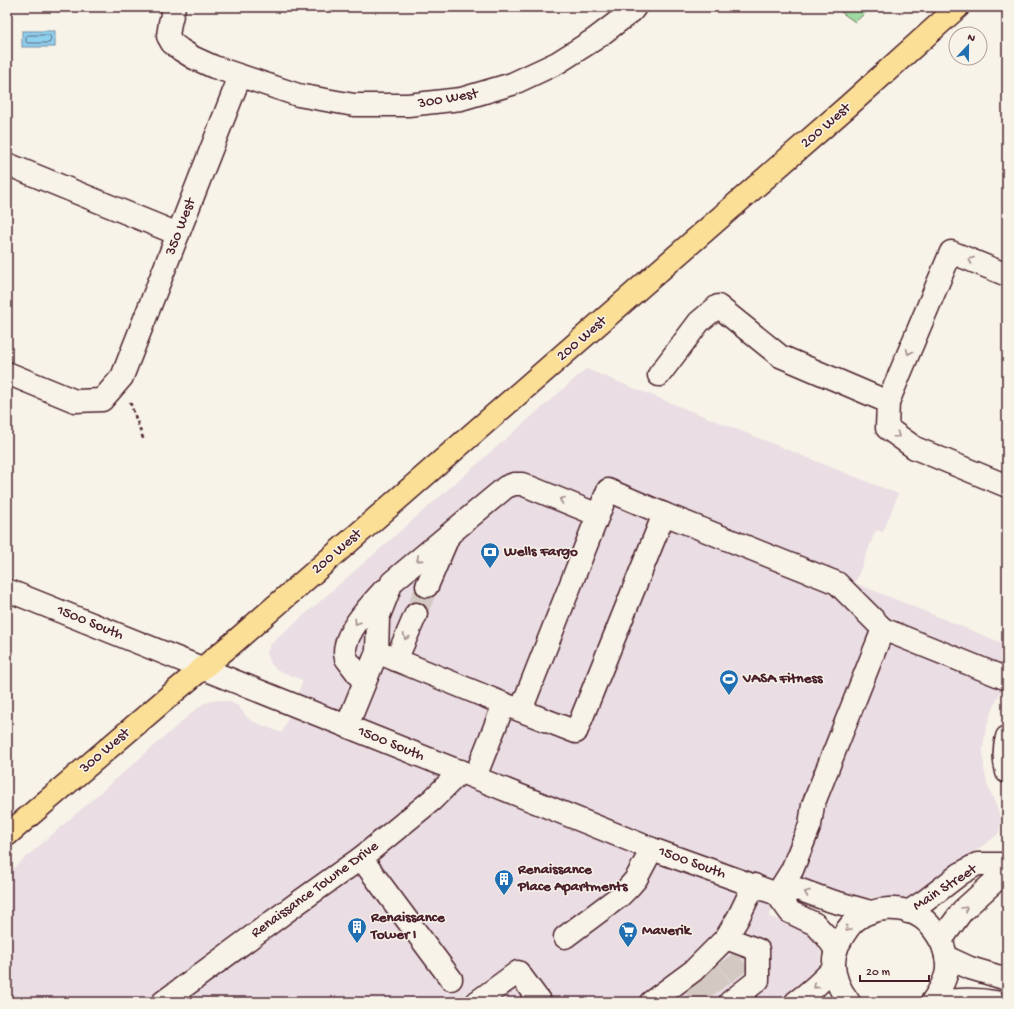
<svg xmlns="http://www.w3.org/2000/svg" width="1014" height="1009" font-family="'Gochi Hand',sans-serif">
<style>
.built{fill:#eadde3}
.green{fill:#9edaa1;stroke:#747c66}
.water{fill:#8dd1ef;stroke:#728aa1}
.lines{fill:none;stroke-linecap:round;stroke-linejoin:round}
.shore{stroke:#656679;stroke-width:1}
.minor-tunnel{stroke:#d4c9c2;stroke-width:22;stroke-dasharray:22 11;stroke-linecap:butt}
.minor-casing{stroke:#4a1f2b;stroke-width:25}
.major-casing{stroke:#4a1f2b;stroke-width:25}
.path{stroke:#4a1f2b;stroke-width:2.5;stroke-dasharray:4 3;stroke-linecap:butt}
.minor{stroke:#f7f3e8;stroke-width:22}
.major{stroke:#fbdf96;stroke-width:22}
.oneway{stroke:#a0898a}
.labels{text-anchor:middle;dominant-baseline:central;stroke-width:3;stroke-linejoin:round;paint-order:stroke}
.street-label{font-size:15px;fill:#4a1f2b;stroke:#f7f3e8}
.poi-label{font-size:15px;font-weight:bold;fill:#4a1f2b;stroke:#f7f3e8;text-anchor:start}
</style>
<rect width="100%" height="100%" fill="#f7f3e8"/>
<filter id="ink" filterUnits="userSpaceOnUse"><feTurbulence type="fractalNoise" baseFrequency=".025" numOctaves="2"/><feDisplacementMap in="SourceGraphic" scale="8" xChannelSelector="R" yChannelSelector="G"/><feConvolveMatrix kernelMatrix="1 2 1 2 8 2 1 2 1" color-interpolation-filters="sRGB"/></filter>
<g filter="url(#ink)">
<!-- built -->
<path class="built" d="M586,369L898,494L883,532L876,530L855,583L1007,645V676L988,721L985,734L983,750L984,769L987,783L1001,819L999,833L995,837L965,858L918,896L893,898L853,897L839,894L787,874L769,917L801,926L813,936L818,944L821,954L820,962L817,971L803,985L785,998L778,1002H7V874L194,711L203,704L212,701L220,700L230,702L238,706L247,717L252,721L282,733L303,680L282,672L276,669L272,665L267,654L268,650L270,645Z"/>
<!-- green -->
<path class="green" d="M834,7H872L855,22Z"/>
<!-- water -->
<rect class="water" x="22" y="31" width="33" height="16"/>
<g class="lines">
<!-- shore -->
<path class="shore" d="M28,35H49L51,37L50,42L49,43H27L26,42V37Z"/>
<!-- minor-tunnel -->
<g class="minor-tunnel">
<path d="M416,614L427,586"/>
<path d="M727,958L743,979"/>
<path d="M709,971L725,993"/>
<path d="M692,983L706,1002"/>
</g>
<!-- minor casing -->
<g class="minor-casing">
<g id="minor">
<path d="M174,7L170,23L168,36L172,43L181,50L194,58L214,67L298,95L354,105H408L461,99L512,84L557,63L595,39L632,11L635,7"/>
<path d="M7,164L178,234"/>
<path d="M1007,275L951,252L888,402L887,428L915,448L1007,486"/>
<path d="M7,373L75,401L102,400L122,377L240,76"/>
<path d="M659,375L699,322L718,306L780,356L888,402"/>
<path d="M427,586L448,537"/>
<path d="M7,590L496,786L652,849L777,894L798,889L828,900L871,912"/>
<path d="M377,652L504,704"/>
<path d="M396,660L416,614"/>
<path d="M364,683C360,677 356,671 351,665C350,663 347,660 346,658C339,638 371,604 383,591"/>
<path d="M521,710L608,490L664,514"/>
<path d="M347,726L377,652L378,618L392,582L506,487L514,484H522L598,515"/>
<path d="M1007,737C1004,748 1004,761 1007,772"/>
<path d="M475,777L504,704L576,732L664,514L837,583L883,629L1007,679"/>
<path d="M361,858L451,979"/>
<path d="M777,894L792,870L810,825L813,805L883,629"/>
<path d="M777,894L790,912L815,924L827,937L836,950"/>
<path d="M908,912L925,901L960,874L977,864H1006"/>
<path d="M565,937L620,896L629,887L636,879L652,849"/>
<path d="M726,938L758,950V980L730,1002"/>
<path d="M941,940L963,910L994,882L1007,864"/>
<path d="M946,957L970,968L1007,979"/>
<path d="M163,1002L299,902L361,858L432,800L461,771"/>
<path d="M477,1002L518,972L540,1002"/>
<path d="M651,1002L693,971L726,938L738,918L754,885"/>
<path d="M796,1002C810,992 822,981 834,968"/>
<path d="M849,1002C836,985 829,965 838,945C843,936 848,926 856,920C874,906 903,905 922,918C929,923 934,930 938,936C945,947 949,962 946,975C943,985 938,993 932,1002"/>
<path d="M932,1002C955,1000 973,998 995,1002"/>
</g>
</g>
<!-- major casing -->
<g class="major-casing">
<path id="major" d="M7,835L174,692L232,644L848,106L958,7"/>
</g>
<!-- path -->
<path class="path" d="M130,402L144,441"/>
<!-- minor -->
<use href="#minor" class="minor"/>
<!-- major -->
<use href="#major" class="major"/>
</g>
<!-- one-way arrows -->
<defs><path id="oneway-chevron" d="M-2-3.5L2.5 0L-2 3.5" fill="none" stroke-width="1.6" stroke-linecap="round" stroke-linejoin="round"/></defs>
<g class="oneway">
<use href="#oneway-chevron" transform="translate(971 260) rotate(-158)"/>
<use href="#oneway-chevron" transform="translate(909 352) rotate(113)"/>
<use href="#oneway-chevron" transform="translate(897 435) rotate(35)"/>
<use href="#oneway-chevron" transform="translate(562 500) rotate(-158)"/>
<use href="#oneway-chevron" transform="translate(419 559) rotate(140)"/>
<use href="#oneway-chevron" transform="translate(357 622) rotate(124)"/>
<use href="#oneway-chevron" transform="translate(406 637) rotate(113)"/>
<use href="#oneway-chevron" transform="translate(807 893) rotate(-159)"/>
<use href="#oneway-chevron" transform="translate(965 909) rotate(-46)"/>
<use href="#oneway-chevron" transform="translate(848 929) rotate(131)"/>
<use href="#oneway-chevron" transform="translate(816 986) rotate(139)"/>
</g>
</g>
<!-- icons -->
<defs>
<g id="bank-pin" transform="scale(1)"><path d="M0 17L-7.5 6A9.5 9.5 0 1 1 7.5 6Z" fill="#1f6fb2" stroke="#f7f3e8"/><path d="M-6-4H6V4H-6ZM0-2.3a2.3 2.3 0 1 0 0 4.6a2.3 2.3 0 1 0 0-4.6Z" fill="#fff"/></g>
<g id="stadium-pin" transform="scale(1)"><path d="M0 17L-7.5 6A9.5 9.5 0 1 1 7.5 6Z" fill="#1f6fb2" stroke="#f7f3e8"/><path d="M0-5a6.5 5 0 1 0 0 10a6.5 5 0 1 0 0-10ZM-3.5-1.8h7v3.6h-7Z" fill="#fff"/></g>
<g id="building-pin" transform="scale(1)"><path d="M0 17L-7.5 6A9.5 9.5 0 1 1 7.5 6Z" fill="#1f6fb2" stroke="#f7f3e8"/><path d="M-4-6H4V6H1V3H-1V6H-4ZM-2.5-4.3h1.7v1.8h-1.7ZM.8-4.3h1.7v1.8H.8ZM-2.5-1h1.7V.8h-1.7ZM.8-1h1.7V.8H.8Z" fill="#fff"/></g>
<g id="supermarket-pin" transform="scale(1)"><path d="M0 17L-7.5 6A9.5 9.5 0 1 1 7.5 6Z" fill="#1f6fb2" stroke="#f7f3e8"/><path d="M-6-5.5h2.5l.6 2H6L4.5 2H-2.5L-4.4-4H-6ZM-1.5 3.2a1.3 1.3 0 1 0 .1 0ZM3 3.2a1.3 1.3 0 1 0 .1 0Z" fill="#fff"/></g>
</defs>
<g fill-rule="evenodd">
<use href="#bank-pin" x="490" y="552"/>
<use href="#stadium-pin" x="729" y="679"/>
<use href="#building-pin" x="504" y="879"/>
<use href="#building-pin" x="357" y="927"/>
<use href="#supermarket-pin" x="628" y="931"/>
</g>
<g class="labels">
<!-- street labels -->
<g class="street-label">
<text transform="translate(448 99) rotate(-10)">300 West</text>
<text transform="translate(826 126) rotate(-41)">200 West</text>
<text transform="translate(181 227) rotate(-69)">350 West</text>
<text transform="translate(582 339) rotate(-41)">200 West</text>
<text transform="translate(337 552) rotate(-41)">200 West</text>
<text transform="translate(90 623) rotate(22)">1500 South</text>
<text transform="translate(391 744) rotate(22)">1500 South</text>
<text transform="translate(105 751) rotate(-41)">300 West</text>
<text transform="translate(692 863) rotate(20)">1500 South</text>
<text transform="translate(945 888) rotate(-33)">Main Street</text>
<text transform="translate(315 890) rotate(-36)">Renaissance Towne Drive</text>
</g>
<!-- poi labels -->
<g class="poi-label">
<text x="504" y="552">Wells Fargo</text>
<text x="743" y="679">VASA Fitness</text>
<text x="518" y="870">Renaissance<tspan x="518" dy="17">Place Apartments</tspan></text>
<text x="371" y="918">Renaissance<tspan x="371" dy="17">Tower I</tspan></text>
<text x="642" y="931">Maverik</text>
</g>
</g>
<!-- margin -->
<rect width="1014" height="1009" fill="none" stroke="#f7f3e8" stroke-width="24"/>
<rect x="12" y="12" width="990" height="985" fill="none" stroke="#4a1f2b" stroke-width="1.5" filter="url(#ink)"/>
<!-- north arrow -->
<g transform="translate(968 46) rotate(22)"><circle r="19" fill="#f7f3e8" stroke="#b29e9c"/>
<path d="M0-3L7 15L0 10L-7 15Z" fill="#1f6fb2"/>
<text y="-6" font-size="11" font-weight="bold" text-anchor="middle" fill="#4a1f2b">N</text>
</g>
<!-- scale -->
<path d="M860 975v6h69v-6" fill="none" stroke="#4a1f2b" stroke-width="2"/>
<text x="866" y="975" font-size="12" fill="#4a1f2b" stroke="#f7f3e8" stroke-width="3" paint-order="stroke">20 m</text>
</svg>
